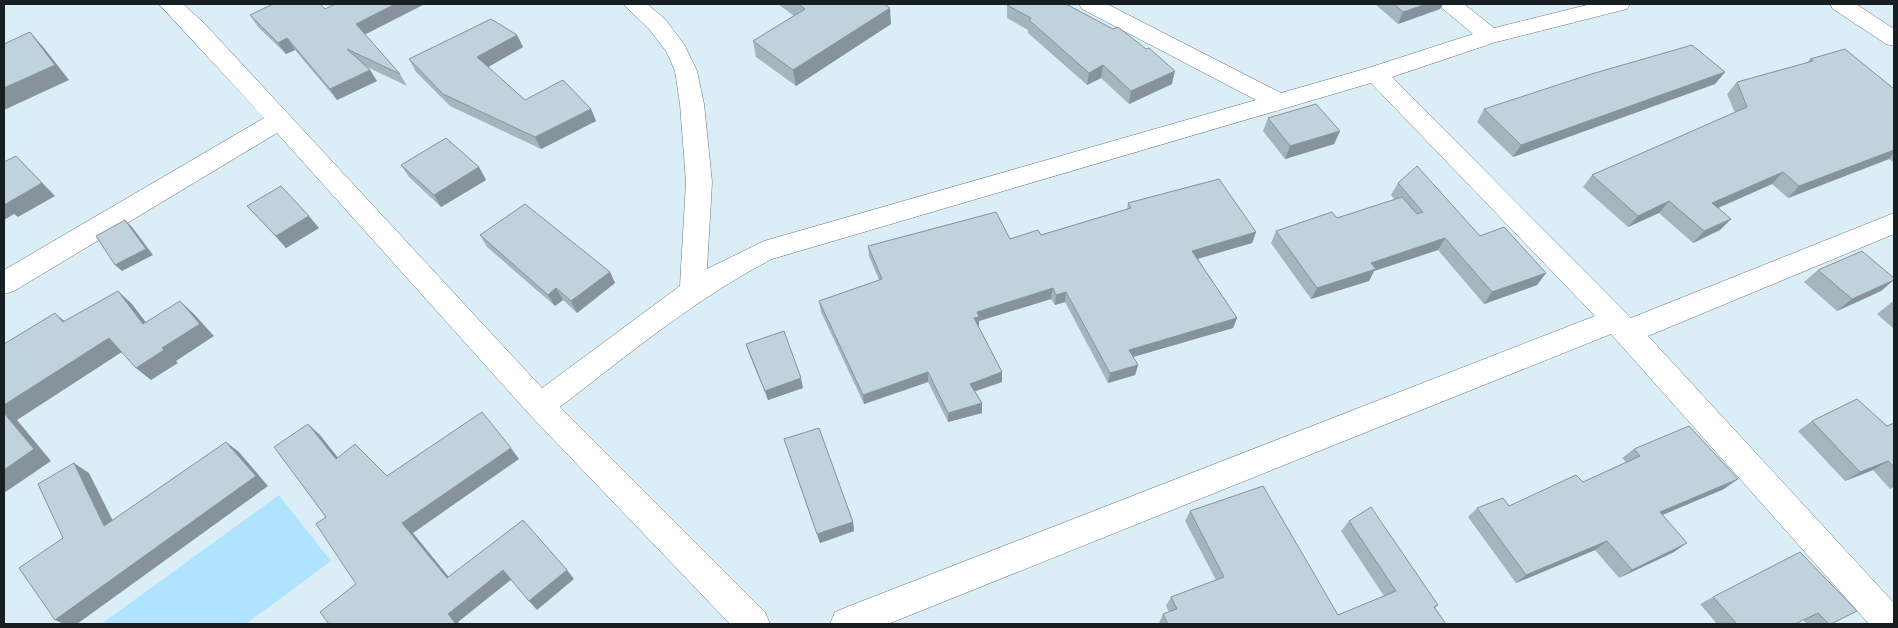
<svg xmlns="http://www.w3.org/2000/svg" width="1898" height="628" font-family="Raleway,sans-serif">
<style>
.green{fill:#b0e4fe}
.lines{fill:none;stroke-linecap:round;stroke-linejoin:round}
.minor-casing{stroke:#65767e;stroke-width:1}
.minor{fill:#fff;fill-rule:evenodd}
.wall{fill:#a5b5bd}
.shaded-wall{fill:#86939a}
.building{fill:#c0d2dc;stroke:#86939a}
</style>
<rect width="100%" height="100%" fill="#dbeef8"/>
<!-- green -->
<path class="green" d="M279,495L331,561L246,624H101Z"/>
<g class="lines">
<!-- minor casing -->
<g class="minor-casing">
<g id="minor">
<path d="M159,4H183L204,23L542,388L680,286L686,182L680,104L675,71L666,51L649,29L623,4H647L665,19L684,44L697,71L704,104L712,182L707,269L764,241L1256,100L1082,9L1079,4H1107L1281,93L1368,68L1473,34L1443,9L1440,4H1464L1494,28L1591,4H1630L1627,9L1496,42L1392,77L1631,318L1894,213V234L1648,336L1894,603V624H1869L1611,334L888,624H830L835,612L847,607L1595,316L1371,83L772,259C695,299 629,354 560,407L765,612L770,624H730L530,415L277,133L14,291L4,294V270L264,118Z"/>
<path d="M1830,4H1856L1894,29V46L1886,44L1833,9Z"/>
</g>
</g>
<!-- minor -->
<use href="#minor" class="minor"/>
</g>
<!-- wall -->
<g class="wall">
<path d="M778,4H884L891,24L796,86L756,57L753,41L794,16Z"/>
<path d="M1375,4H1443L1440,9L1398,24Z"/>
<path d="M1007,5L1172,84L1129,104L1101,78L1087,85L1028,33V30L1007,18Z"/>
<path d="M325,9L365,35L400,74L407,86L367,67L370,70L377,81L337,100L295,50L286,54L258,27L250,15Z"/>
<path d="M517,35L523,47L488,67L525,100L591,109L596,121L541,149L450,106L416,72L409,59Z"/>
<path d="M1810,59L1894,89V163L1889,159L1788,198L1772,184L1718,208L1731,219L1720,230L1693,243L1659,213L1628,227L1583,187L1592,175L1735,113L1727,94L1737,82L1807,63Z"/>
<path d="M1725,72L1715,84L1513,157L1477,122L1484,109Z"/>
<path d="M1268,118L1340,131L1334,144L1285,159L1263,131Z"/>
<path d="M401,165L479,167L486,180L441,207L409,177Z"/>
<path d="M1398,183L1480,236L1546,273L1537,285L1484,304L1438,250L1374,271L1369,281L1311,299L1271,243L1276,231L1337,218L1395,200L1391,195Z"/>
<path d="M1128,203L1256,232L1252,243L1198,259L1237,318L1233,328L1133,357L1138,365L1135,375L1108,383L1065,302L1055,305L1051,299L979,321V327L1002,372V382L975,391L982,403V413L948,422L928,382L864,404L821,312L819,301L879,280L869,256L868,246L1010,239L1041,235L1127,209Z"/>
<path d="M247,206L319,228L286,248Z"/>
<path d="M480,235L610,272L615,283L577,313L563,300L555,306L487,247Z"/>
<path d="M1818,270L1881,291L1837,311L1804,282Z"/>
<path d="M1894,301V329L1877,314L1892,302Z"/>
<path d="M746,344L803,388L768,400L749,354Z"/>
<path d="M1812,421L1887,426L1894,423V487L1890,489L1873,470L1845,481L1798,431Z"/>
<path d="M784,439L853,522L854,531L820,543Z"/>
<path d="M1634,449L1724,489L1662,515L1674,552L1619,578L1595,550L1516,583L1468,517L1477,508L1509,506L1583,482L1626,462L1622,458Z"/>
<path d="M1190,511L1338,615L1384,596L1341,531L1349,521L1438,605L1435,608L1446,624H1159V623L1163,614L1169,612L1166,606L1171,597L1216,580L1185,521Z"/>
<path d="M1713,597L1857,611L1829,624H1807L1803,620L1795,624H1717L1700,604Z"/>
</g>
<!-- shaded-wall -->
<g class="shaded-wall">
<path d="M395,4H425L362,36L356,24Z"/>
<path d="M1427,4H1443L1440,9L1398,24L1403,12Z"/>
<path d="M890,8L891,24L796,86L793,70Z"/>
<path d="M30,32L44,48L69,80L4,110V88Z"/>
<path d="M517,35L523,47L483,70L477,57Z"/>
<path d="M287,38L295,50L286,54L278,43Z"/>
<path d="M1103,65L1101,78L1087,85L1089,73Z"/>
<path d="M370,70L377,81L337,100L330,89Z"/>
<path d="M1175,71L1172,84L1129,104L1131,91Z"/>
<path d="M1725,72L1715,84L1513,157L1521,145Z"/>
<path d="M591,109L596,121L541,149L535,137Z"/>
<path d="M1340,131L1334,144L1285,159L1290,146Z"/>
<path d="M1894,150V153L1889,159L1788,198L1799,186Z"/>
<path d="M16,156L55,196L18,217L14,214L4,220V204Z"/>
<path d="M479,167L486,180L441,207L434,195Z"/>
<path d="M1783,172L1772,184L1702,215L1712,203Z"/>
<path d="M1669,201L1659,213L1628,227L1638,216Z"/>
<path d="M309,216L319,228L286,248L276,236Z"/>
<path d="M1731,219L1720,230L1693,243L1704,231Z"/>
<path d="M125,220L132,227L153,255L122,271L115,265Z"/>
<path d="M1256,232L1252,243L1189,261L1192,251Z"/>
<path d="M1445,238L1438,250L1374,271L1369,281L1311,299L1317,288L1371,263Z"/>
<path d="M610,272L615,283L577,313L571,301Z"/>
<path d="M1546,273L1537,285L1484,304L1492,292Z"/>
<path d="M1894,280L1881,291L1837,311L1852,299Z"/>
<path d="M556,288L563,300L555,306L548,295Z"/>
<path d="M1053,288L1051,299L979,321V327L974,318L977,312Z"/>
<path d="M118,291L132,304L157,337L143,324Z"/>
<path d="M1066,292L1065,302L1055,305L1056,295Z"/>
<path d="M180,301L194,314L214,336L176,361L178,363L151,380L136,368L162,348Z"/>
<path d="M55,313L70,326L63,322Z"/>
<path d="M1237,318L1233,328L1126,359L1129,350Z"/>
<path d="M109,338L125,350L17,420L51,461L4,493V405Z"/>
<path d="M1138,365L1135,375L1108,383L1110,373Z"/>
<path d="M928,372V382L864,404L863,395Z"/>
<path d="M1002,372V382L970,393V384Z"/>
<path d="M801,378L803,388L768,400L765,391Z"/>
<path d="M982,403V413L948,422V413Z"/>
<path d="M308,424L320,435L347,469L336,459Z"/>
<path d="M226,442L239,452L268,486L77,624H64L55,620Z"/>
<path d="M511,448L519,459L413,533L457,587L447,578L402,523Z"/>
<path d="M1888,461L1873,470L1845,481L1860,472Z"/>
<path d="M74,463L89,473L120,535L104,526Z"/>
<path d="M1738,479L1724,489L1648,521L1660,512Z"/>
<path d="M853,522L854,531L820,543L817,534Z"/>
<path d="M1607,541L1595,550L1516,583L1526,575Z"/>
<path d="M1687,543L1674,552L1619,578L1632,570Z"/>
<path d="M503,570L512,579L458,622L460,624H456L448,614Z"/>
<path d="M567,570L574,579L537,610L529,601Z"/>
</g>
<!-- building -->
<g class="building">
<path d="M273,4H320L325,9L335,4H395L356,24L400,74L347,49L370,70L330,89L287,38L278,43L250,15Z"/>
<path d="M798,4H884L890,8L793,70L753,41L805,9Z"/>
<path d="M1010,4H1066L1113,29L1118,27L1146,49L1149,48L1175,71L1131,91L1103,65L1089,73L1029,20L1031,18L1007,5Z"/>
<path d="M1394,4H1427L1403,12Z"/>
<path d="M491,19L517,35L477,57L525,100L563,80L591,109L535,137L443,94L409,59Z"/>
<path d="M30,32L55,65L4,88V44Z"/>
<path d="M1692,45L1725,72L1521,145L1484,109L1588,75Z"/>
<path d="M1845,49L1894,89V150L1799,186L1783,172L1712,203L1731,219L1704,231L1669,201L1638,216L1592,175L1747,107L1737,82L1813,61L1810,59Z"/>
<path d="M1316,104L1340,131L1290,146L1268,118Z"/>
<path d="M446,138L479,167L434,195L401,165Z"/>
<path d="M16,156L42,183L4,205V162Z"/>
<path d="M1417,166L1480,236L1504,227L1546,273L1492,292L1445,238L1371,263L1376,269L1317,288L1276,231L1332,212L1337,218L1402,197L1417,214L1423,212L1398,183Z"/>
<path d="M1219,179L1256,232L1192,251L1237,318L1129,350L1138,365L1110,373L1066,292L1056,295L1053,288L977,312L979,317L974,318L1002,372L970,384L982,403L948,413L928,372L863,395L819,301L882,279L868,246L996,212L1010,239L1038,230L1041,235L1131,208L1128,203Z"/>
<path d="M281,186L309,216L276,236L247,206Z"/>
<path d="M525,204L610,272L571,301L556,288L548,295L480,235Z"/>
<path d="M125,220L146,249L115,265L96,236Z"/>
<path d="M1862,251L1894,278V280L1852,299L1818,270Z"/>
<path d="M118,291L143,324L180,301L200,324L162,348L164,350L136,368L109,338L4,405V344L55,313L63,322Z"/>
<path d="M784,331L801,378L765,391L746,344Z"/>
<path d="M1857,399L1887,426L1894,423V467L1888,461L1860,472L1812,421Z"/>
<path d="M482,412L511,448L402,523L447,578L523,520L567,570L529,601L503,570L448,614L456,624H329L320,612L356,584L316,524L326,517L274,447L308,424L336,459L355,444L387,476Z"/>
<path d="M4,413L34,449L4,470Z"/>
<path d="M1689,426L1738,479L1660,512L1687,543L1632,570L1607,541L1526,575L1477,508L1503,498L1509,506L1576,475L1583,482L1640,456L1634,449Z"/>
<path d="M819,428L853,522L817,534L784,439Z"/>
<path d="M226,442L256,476L55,620L19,568L63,538L38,484L74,463L104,526Z"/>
<path d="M1263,486L1338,615L1396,591L1349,521L1371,507L1438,605L1434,607L1446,624H1168L1163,614L1177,609L1171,597L1224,577L1190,511Z"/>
<path d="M1800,552L1857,611L1831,624H1829L1818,613L1795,624H1737L1713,597Z"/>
</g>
<!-- border -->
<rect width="1898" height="628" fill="none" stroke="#181f23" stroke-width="10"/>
</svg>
